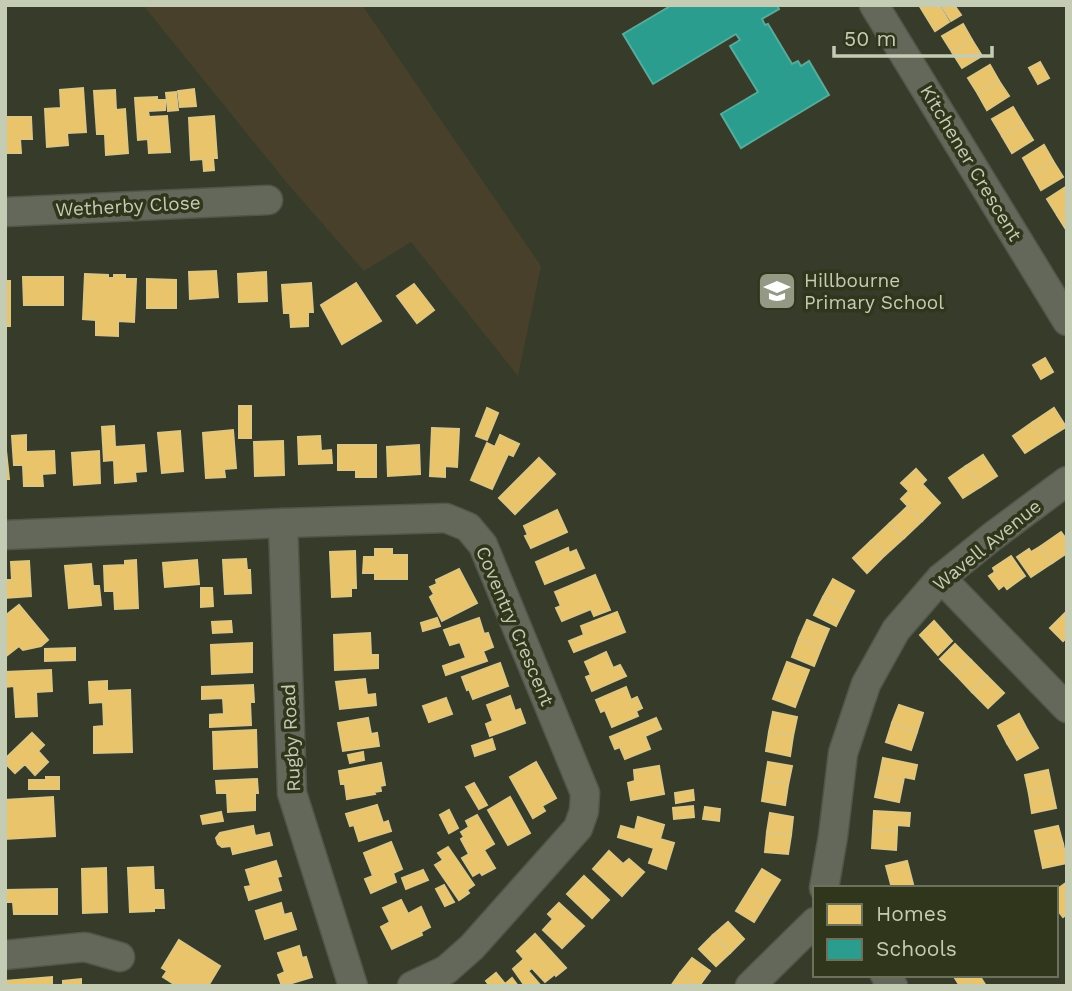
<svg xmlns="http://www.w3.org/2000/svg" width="1072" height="991" font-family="'Work Sans',sans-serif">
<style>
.green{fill:#49402c}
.homes{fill:#e9c46a;stroke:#dec680;stroke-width:2}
.schools{fill:#2a9d8f;stroke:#58ab9a;stroke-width:2}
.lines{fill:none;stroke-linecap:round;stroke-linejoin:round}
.minor-casing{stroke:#52564a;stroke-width:31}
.minor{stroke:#64685a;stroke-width:28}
.labels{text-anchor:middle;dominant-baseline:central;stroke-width:7;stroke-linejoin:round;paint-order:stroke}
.street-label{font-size:19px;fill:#c5ccb4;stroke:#2f361c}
.poi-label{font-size:19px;fill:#c5ccb4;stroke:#2f361c;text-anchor:start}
</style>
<rect width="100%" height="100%" fill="#363b2a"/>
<!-- green -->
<path class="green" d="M143,5H362L541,266L518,376L411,242L364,271L287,183Z"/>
<!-- homes -->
<g class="homes">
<path d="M919,5H939L949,22L935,31Z"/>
<path d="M941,5H954L961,15L951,21Z"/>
<path d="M963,24L972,40L952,52L942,36Z"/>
<path d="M972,40L982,56L962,68L952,52Z"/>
<path d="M1040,62L1049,78L1038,84L1029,68Z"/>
<path d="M990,65L999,81L978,94L968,78Z"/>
<path d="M999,81L1009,96L987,110L978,94Z"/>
<path d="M83,88L86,132L67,133L68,145L47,147L45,109L61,108L60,90Z"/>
<path d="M194,89L196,106L180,107L178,91Z"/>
<path d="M115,90L116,110L125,109L128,153L106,155L105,134H97L94,91Z"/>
<path d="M176,92L178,110L168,111L166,93Z"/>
<path d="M157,97V100H165V110L148,111L149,117L167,116L170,152L149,153L148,139L138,140L135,98Z"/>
<path d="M1013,107L1023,124L1002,136L992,119Z"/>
<path d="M214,116L217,158H213L214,170L204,171L203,159L191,160L189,118Z"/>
<path d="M5,117H31L32,139H20L21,153H5Z"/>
<path d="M1023,124L1033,140L1012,153L1002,136Z"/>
<path d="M1044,145L1053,161L1032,174L1023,158Z"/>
<path d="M1053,161L1063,177L1041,190L1032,174Z"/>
<path d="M1067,186V209L1057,215L1047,199Z"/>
<path d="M1067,209V231L1057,215Z"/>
<path d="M216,271L218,297L190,299L189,272Z"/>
<path d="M266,272L267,301L239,302L238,274Z"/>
<path d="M85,274L108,275V278H114V275H125V279H136L134,322L118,321V336L96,335V320L83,319Z"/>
<path d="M23,277H63V305H24Z"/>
<path d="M147,279L176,280V308H147Z"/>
<rect x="5" y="281" width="5" height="45"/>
<path d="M311,283L313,312H308V326L291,327L290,313H284L282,285Z"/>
<path d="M356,283L381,321L342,344L321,305Z"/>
<path d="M414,284L434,310L417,323L397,296Z"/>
<path d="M1045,358L1053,372L1041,379L1033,365Z"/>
<rect x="239" y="406" width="12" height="32"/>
<path d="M487,408L498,413L487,440L476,436Z"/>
<path d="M1054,408L1066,427L1045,440L1033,422Z"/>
<path d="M1033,422L1045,440L1025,453L1013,436Z"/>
<path d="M114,426L115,447L144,445L146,471L135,472L136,481L115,483L114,460L104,461L102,427Z"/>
<path d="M432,428L459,429L457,467L445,466V477L430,476Z"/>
<path d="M233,430L236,468L224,469L225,477L206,478L203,433Z"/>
<path d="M180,431L183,471L162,473L158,433Z"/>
<path d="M26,435V452L54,451L55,473L42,474L43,486H24L23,465H14L12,436Z"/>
<path d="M500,435L519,444L513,456L508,454L492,489L471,480L487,443L495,447Z"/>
<path d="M320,436L321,451L331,450L332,463L299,464L298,437Z"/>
<path d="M5,441L9,479H5Z"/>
<path d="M283,441L284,475L255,476L254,442Z"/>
<path d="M338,445H376V477H356V470H338Z"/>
<path d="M419,445L420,474L388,476L387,447Z"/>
<path d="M99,451L100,483L74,485L72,453Z"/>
<path d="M983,455L997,476L980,487L966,466Z"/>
<path d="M539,458L555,474L515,514L499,498Z"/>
<path d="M966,466L980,487L963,498L949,478Z"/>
<path d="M916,469L926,480L922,484L940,503L922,521L901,499L909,491L901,483Z"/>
<path d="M908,506L922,521L904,538L890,523Z"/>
<path d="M557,510L567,532L531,548L525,536L528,535L524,526Z"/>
<path d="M890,523L904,538L885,555L871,541Z"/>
<path d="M1061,532L1067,540V553L1052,563L1041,546Z"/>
<path d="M871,541L885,555L867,573L853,558Z"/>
<path d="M1041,546L1052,563L1031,577L1017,557L1029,549L1031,552Z"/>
<path d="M568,548L569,553L576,550L584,568L545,584L536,562Z"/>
<path d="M375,549H392V555H407V579H375V573H363L364,557H375Z"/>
<path d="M355,551L356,588H351V596L332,597L330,552Z"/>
<path d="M1011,556L1025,576L1007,589L1004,585L999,589L989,576L995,572L993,568Z"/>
<path d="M246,559L247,570H250L251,593L225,594L223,560Z"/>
<path d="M136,560L138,608L115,609L114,591H105L104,566L125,565V561Z"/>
<path d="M197,560L199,584L165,587L163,563Z"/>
<path d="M29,561L31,596L5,598V580H12L11,562Z"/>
<path d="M91,564L93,586H99L101,605L69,608L65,566Z"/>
<path d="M459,569L477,603L442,621L430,597L434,594L430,587L437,584L436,580Z"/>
<path d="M595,575L610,610L594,616L591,609L562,621L556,608L561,606L555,592Z"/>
<path d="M833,579L854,591L845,608L823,597Z"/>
<path d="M201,588H212L213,606L201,607Z"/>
<path d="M823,597L845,608L836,626L814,615Z"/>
<path d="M19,605L48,640L41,646L23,650L19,646L5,657V616Z"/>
<path d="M617,612L625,632L574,652L569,641L584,635L581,626Z"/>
<path d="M1066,612L1067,637L1063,641L1050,628Z"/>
<path d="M437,618L440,626L423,631L421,623Z"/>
<path d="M479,618L484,634L488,633L493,647L483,651L487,661L446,675L443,666L466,658L460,642L450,645L444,630Z"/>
<path d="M807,620L829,629L821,648L799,638Z"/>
<path d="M231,621L232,632L213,633L212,622Z"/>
<path d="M934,621L952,641L938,655L920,635Z"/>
<path d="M370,633L371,655H378V668L335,670L334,635Z"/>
<path d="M799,638L821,648L814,666L792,657Z"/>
<path d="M252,643V672L212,674L211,645Z"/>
<path d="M955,644L971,660L956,675L940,659Z"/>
<path d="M75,648V660L45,661V649Z"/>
<path d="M606,652L613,668L620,665L626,676L592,691L586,677L591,675L585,662Z"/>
<path d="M971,660L987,676L972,692L956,675Z"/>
<path d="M787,662L809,670L802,688L780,680Z"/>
<path d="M500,663L508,686L473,699L469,689L467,690L462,677Z"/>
<path d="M51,670L52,691L36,692L37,716L16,717L14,686L5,687V672Z"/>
<path d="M987,676L1004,693L988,708L972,692Z"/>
<path d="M365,679L367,695L375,694L376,705L340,709L336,682Z"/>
<path d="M780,680L802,688L795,707L773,699Z"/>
<path d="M107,681V691L130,690L132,752L94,753V727L104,726L103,702L90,703L89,682Z"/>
<path d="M253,685L254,702H250L251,725L210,727V715L224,714L223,698L202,699V687Z"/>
<path d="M626,687L631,700L637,697L642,708L636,711L638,716L612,727L605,710L601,712L596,700Z"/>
<path d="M510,696L515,711L520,709L525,723L490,736L486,724L493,721L487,705Z"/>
<path d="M446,698L452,714L429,722L423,706Z"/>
<path d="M899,705L923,713L917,732L892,723Z"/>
<path d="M773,712L797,717L793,736L769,732Z"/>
<path d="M1019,714L1028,731L1007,743L998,726Z"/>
<path d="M368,718L371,734L377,733L379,746L343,751L338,723Z"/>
<path d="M656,718L661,729L645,736L650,749L625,759L620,747L615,749L610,737Z"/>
<path d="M892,723L917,732L911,750L886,742Z"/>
<path d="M256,730L257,767L214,769L213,732Z"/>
<path d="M1028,731L1038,748L1017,760L1007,743Z"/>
<path d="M769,732L793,736L790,756L766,751Z"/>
<path d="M32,733L44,745L38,751L48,762L35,775L25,764L15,773L5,763V759Z"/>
<path d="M492,739L495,749L475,756L472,746Z"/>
<path d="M363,752L364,760L350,763L348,755Z"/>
<path d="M883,758L917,765L914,779L904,777L903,782L879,778Z"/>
<path d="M536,762L556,798L542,806L545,811L533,818L510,777Z"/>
<path d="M768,762L792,766L788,785L765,781Z"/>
<path d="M381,763L385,785L380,786L381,791L374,792L375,794L347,799L345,784H341L339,771Z"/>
<path d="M659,766L664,794L631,800L628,783L635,781L634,770Z"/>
<path d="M1048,770L1052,789L1029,794L1025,775Z"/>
<path d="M46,777H59V789H29V780H46Z"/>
<path d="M879,778L903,782L899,802L875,797Z"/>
<path d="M257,779L258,793H255V810L228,812L227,793H217L216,781Z"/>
<path d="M765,781L788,785L785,805L762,801Z"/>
<path d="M474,783L487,805L479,809L466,787Z"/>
<path d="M1052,789L1056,808L1032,813L1029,794Z"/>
<path d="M693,790L694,800L676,803L675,793Z"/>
<path d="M53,797L55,836L5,839V800Z"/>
<path d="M510,797L530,833L508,845L488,810Z"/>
<path d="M377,805L383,823L388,821L391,831L359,841L354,825L350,826L346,814Z"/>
<path d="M693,806L694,817L674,819L673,808Z"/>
<path d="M705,807L720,809L719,821L703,819Z"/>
<path d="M449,810L458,828L449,833L440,815Z"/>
<path d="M874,811L910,813L909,826L897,825V831L873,830Z"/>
<path d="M221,812L223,821L203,824L201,816Z"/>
<path d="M770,813L793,817L791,835L767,832Z"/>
<path d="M477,815L494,844L484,850L495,868L482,875L480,872L473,876L462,858L469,854L461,839L464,837L461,832L469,827L466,821Z"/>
<path d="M638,817L664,825L660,839L674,843L666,869L649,863L654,848L618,837L621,826L635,830Z"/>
<path d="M253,826L255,836L269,833L272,845L233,854L231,846L222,847L218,844L216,838L220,833Z"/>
<path d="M1058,826L1063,844L1039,849L1035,831Z"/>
<path d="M873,830L897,831L896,850L872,848Z"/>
<path d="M767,832L791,835L788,854L765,852Z"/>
<path d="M391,842L402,869L393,873L396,882L371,893L365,879L373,876L364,853Z"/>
<path d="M1063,844L1067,863L1043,868L1039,849Z"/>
<path d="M448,847L474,885L467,890L469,893L459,900L435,865L443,860L438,853Z"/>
<path d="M609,851L623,864L629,859L644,872L622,896L593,869Z"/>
<path d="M276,861L281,876L277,877L281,890L249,900L245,887L251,886L246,870Z"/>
<path d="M907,861L913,884L898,888H892L886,866Z"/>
<path d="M153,867L154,890H163L164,908H154V911L130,912L128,868Z"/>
<path d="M106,868L107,912L83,913L82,869Z"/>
<path d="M762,869L780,880L767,901L749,890Z"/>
<path d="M423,870L428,880L406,889L402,878Z"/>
<path d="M584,876L609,900L592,918L567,894Z"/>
<path d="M1066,883L1067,914L1063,917L1056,908V890Z"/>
<path d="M444,885L454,902L445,906L436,889Z"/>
<path d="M57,889V914H14L13,902H5V890Z"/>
<path d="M749,890L767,901L754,922L736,911Z"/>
<path d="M401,900L408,914L421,907L430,927L421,932L422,935L392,949L381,927L390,922L383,908Z"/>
<path d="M281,903L284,915L291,913L296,929L265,939L256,911Z"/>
<path d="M559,903L584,926L562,948L543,930L553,919L548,914Z"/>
<path d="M728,922L744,939L730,953L713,935Z"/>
<path d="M535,934L566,968L556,976L555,974L545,982L532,968L528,971L541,986H525L513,969L524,959L517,951Z"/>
<path d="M713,935L730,953L716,966L699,949Z"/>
<path d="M179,940L220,966L208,986H177L163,977L167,971L162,968Z"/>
<path d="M299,946L302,958L306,957L312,977L282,986L278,975L285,972L278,953Z"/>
<path d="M692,958L710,971L699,986H696L680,973Z"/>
<path d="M496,973L505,984L512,978L518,986H490L486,981Z"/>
<path d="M680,973L696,986H671Z"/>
<path d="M953,975H976L962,986H960Z"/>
<path d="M976,975H979L986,986H962Z"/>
<path d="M52,977V986H5V981Z"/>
<path d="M81,979V986H63V981Z"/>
</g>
<!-- schools -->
<path class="schools" d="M672,5H777L779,9L762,19L765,25L768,24L792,64L798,61L801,66L809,61L829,95L741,148L721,114L758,92L730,46L740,40L736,34L653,84L623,34Z"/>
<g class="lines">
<!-- minor casing -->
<g class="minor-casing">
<g id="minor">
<path d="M874,5L1067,321"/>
<path d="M5,212L268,200"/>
<path d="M283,523L292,793L353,986"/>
<path d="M5,535L283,523L446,518L468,527L483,545L585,793L584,811L578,828L472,947L446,970L412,986"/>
<path d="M941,578L1067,708"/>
<path d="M824,888L833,836L843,753L866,684L896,630L941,578L993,536L1067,481"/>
<path d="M5,955L85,947L120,957"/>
<path d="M885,975L893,986"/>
<path d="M750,986L815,922"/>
</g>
</g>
<!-- minor -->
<use href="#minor" class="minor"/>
</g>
<!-- icons -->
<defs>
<g id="school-square" transform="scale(2.0125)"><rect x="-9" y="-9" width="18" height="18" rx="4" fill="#939984" stroke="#2f361c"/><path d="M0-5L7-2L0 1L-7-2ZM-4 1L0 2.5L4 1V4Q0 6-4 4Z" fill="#fff"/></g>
</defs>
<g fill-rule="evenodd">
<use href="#school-square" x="777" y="291"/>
</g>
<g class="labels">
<!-- street labels -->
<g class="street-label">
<text transform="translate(971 163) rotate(59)">Kitchener Crescent</text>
<text transform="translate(128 206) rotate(-3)">Wetherby Close</text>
<text transform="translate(987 545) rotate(-39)">Wavell Avenue</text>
<text transform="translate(515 626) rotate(67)">Coventry Crescent</text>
<text transform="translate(291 738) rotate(-93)">Rugby Road</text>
</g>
<!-- poi labels -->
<g class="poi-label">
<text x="804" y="280">Hillbourne<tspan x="804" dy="22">Primary School</tspan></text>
</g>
</g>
<!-- border -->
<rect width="1072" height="991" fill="none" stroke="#c5ccb4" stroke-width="14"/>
<!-- legend -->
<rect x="813" y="886" width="245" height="91" fill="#2f361c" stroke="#6b7259" stroke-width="2"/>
<rect x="827" y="904" width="35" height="21" fill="#e9c46a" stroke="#6b7259" stroke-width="2"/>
<text x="876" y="921" font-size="21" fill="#c5ccb4">Homes</text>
<rect x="827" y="939" width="35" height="21" fill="#2a9d8f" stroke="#6b7259" stroke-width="2"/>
<text x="876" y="956" font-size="21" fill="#c5ccb4">Schools</text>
<!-- scale -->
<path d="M834 46v10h158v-10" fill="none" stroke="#c5ccb4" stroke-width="3.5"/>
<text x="844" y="46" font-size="21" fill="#c5ccb4" stroke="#2f361c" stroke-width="5" paint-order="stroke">50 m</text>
</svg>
